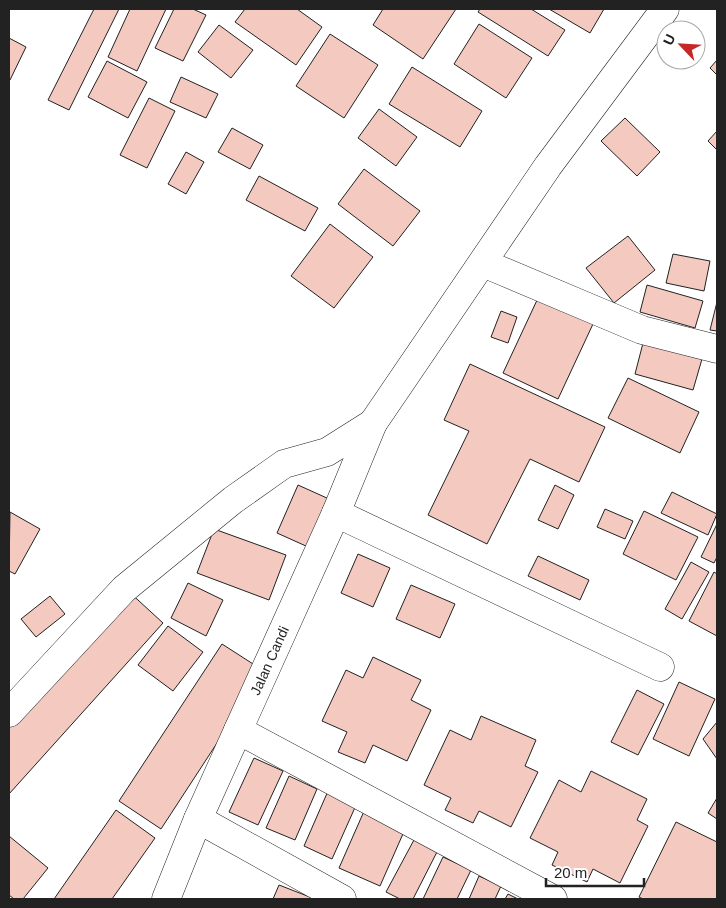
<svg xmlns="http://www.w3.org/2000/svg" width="726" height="908" font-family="Arial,sans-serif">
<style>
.building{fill:#f3c9c0;stroke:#222}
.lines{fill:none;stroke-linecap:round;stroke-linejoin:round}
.street-casing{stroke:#222;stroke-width:29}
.street{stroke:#fff;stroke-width:28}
.labels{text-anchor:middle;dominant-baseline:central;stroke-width:4;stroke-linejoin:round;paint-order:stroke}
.street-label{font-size:14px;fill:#222;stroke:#fff}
</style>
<rect width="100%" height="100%" fill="#fff"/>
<!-- building -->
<g class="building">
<path d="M94,9H119L69,110L48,100Z"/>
<path d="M130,9H166L137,71L108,57Z"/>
<path d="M174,9H193L206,15L183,61L155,48Z"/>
<path d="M245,9H297L322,27L296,65L235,22Z"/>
<path d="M383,9H456L423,59L373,25Z"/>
<path d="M480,9H531L565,30L548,56L478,12Z"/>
<path d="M549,9H604L590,33Z"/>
<path d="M479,24L532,58L506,98L454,64Z"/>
<path d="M219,25L253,50L231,78L198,52Z"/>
<path d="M330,34L378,65L344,118L296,86Z"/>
<path d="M9,38L26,47L10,80L9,79Z"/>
<path d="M717,60V75L710,68Z"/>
<path d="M107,61L147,82L128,118L88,97Z"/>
<path d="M412,67L482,111L460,147L389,104Z"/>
<path d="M181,77L218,94L206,118L170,102Z"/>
<path d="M149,98L175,111L147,168L120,155Z"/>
<path d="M379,109L417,137L396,166L358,138Z"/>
<path d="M625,118L660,152L637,176L601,141Z"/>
<path d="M232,128L263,145L250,169L218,152Z"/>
<path d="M717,131V150L708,141Z"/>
<path d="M186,152L204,162L186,194L168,184Z"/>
<path d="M364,169L420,211L393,246L338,204Z"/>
<path d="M259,176L318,208L305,231L246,200Z"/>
<path d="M330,224L373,257L334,308L291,276Z"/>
<path d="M628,236L655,270L614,303L586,268Z"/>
<path d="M673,254L710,261L704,291L666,283Z"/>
<path d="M647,285L703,301L695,328L640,312Z"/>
<path d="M538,298L593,324L558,399L503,373Z"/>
<path d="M717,302V331L710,330Z"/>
<path d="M501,311L517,317L508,343L491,337Z"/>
<path d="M643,343L702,359L693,390L635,374Z"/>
<path d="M470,364L605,427L579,482L530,459L487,544L428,515L469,431L444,420Z"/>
<path d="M628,378L699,412L680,453L608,418Z"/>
<path d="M298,485L338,503L317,551L277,533Z"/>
<path d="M555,485L574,495L558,529L538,520Z"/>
<path d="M672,492L717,514L708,535L661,513Z"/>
<path d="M605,509L633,521L625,539L597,527Z"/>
<path d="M644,511L698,537L676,580L623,554Z"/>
<path d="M10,512L40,529L15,574L9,571Z"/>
<path d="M717,524V557L714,563L701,557Z"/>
<path d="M214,529L286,555L269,600L197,573Z"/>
<path d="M358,554L390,568L373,607L341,593Z"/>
<path d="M538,556L589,580L580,600L528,576Z"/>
<path d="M691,562L709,572L682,619L665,609Z"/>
<path d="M714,572L717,574V636L689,621Z"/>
<path d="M188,583L223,600L206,636L171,618Z"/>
<path d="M411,585L455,604L440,638L396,619Z"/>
<path d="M126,589L163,623L9,794V719Z"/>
<path d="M50,596L65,614L36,637L21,619Z"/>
<path d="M168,626L203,652L173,691L138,665Z"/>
<path d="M222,644L264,671L161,829L119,801Z"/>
<path d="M373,657L421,680L411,700L431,710L407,761L373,745L365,763L338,752L347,732L322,721L346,670L363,678Z"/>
<path d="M679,682L715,699L689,756L653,739Z"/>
<path d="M637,690L664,704L638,755L611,742Z"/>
<path d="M481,716L536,740L525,766L538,772L511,827L479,811L473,823L445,810L451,798L424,785L450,730L471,740Z"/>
<path d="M717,722V759L703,739Z"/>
<path d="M254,758L283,771L258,825L229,812Z"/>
<path d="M591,771L647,799L637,820L648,826L620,883L593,869L587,882L552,865L558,852L530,838L559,780L581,792Z"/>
<path d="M289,776L317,789L295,840L266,828Z"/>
<path d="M328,791L357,803L332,859L304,846Z"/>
<path d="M717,798V819L708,813Z"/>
<path d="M365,809L406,827L380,886L339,868Z"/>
<path d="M116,810L155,838L112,899H54Z"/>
<path d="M676,822L717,842V899H643L639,897Z"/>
<path d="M9,836L48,868L23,899H14L9,895Z"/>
<path d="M415,838L438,850L413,899H400L386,892Z"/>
<path d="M443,857L471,870L457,899H423Z"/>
<path d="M479,876L501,886L495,899H469Z"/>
<path d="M279,885L315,899H273Z"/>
<path d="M508,894L518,899H505Z"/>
</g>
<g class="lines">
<!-- street casing -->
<g class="street-casing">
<g id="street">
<path d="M483,263L642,330L717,349"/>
<path d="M336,513L660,667"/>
<path d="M9,713L124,589L233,500L284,464L327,452L373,423L548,166L665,9"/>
<path d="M238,730L553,899"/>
<path d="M198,819L342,899"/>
<path id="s1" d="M166,899L198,819L336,513L373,423"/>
</g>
</g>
<!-- street -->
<use href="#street" class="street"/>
</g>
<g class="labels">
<!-- street labels -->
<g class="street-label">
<text stroke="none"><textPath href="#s1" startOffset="260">Jalan Candi</textPath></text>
</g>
</g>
<!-- border -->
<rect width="726" height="908" fill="none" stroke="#222222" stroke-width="20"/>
<!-- north arrow -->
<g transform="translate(681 45) rotate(295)"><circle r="24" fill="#ffffff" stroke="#a7a7a7"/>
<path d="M0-4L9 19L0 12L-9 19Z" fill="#c62828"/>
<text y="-8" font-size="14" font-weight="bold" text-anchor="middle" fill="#222222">U</text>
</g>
<!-- scale -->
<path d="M546 878v8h98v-8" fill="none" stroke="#222222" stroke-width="2.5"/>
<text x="554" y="878" font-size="15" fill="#222222" stroke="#ffffff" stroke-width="4" paint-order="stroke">20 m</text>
</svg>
